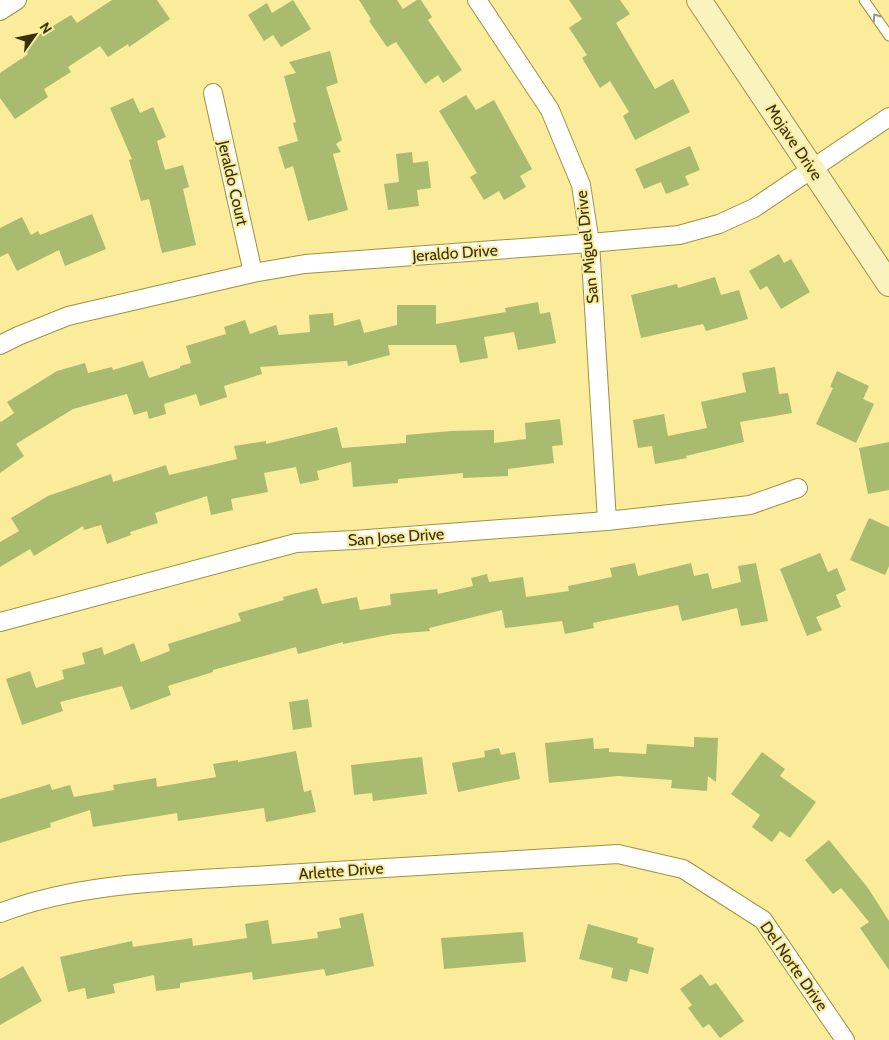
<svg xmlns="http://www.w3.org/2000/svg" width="889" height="1040" font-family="Cabin,sans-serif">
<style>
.building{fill:#a9bb6f}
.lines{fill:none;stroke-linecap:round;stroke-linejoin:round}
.service-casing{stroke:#9f9141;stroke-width:11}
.minor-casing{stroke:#9f9141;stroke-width:20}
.secondary-casing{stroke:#9f9141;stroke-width:26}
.service{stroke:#fff;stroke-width:9}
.minor{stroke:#fff;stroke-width:18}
.secondary{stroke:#faf3c0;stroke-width:24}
.oneway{stroke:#9b9887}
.labels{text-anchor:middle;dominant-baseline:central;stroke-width:4;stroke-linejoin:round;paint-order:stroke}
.street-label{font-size:16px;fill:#37310f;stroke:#faec9b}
</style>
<rect width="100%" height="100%" fill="#faec9b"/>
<!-- building -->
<g class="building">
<path d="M112,0H157L170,19L129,47L128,44L108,57L100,46L68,67L71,72L44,89L48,97L15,119L0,98V73L28,54L22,45L71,15L77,23Z"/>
<path d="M293,0L311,29L281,47L273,35L264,41L248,15L267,3L272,13Z"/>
<path d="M359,0H397L403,9L417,0H421L432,17L428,20L462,70L443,83L438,75L425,84L396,42L387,47L369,21L371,19Z"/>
<path d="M569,0H620L630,14L616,23L655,89L673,79L690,112L635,140L623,116L629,112L610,81L600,88L582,58L587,55L569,28L582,19Z"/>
<path d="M330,51L338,83L326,87L342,140L336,144L341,152L333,154L348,210L308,221L293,166L285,169L278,147L298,141L293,123L296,122L284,76L296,73L289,62Z"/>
<path d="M466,95L476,110L494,100L532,169L520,176L526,187L504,200L499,191L484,200L470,177L477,173L439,111Z"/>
<path d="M133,98L140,113L153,107L166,137L157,141L165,170L183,165L189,187L183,189L196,245L162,253L149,199L141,201L129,160L132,159L110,108Z"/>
<path d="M690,146L700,170L685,176L689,185L666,194L661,182L644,189L635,169Z"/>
<path d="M412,152L413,163L428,161L431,188L417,190L419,206L388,210L384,184L399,182L396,154Z"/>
<path d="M92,214L106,249L65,266L59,250L17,271L8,253L0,257V228L22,217L31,235L38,231L40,235Z"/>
<path d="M779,254L784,263L791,259L810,292L781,309L767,286L760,290L749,271Z"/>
<path d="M715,277L721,295L739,290L748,319L706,331L703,324L641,338L631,295L677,284L678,288Z"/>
<path d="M538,302L540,314L550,312L556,343L518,350L514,332L484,337L488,358L460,363L456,345H388L390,355L348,366L347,361L260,367L262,374L224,386L227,397L200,406L196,394L164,404L166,414L149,419L147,411L134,415L127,394L73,409L16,444L24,456L0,473V421L1,422L14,413L7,402L57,371L85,363L88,373L112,367L113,370L143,361L149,378L180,368V366L191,363L186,346L226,334L224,327L245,320L250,334L276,325L279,335L310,332L309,315L333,313L334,326L360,319L364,333L397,325V305H436V324L506,312L505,308Z"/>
<path d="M775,367L779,394L788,393L792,413L740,422L744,442L686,456L687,458L655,464L652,446L638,448L633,420L664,414L668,436L707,428L701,402L746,392L742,373Z"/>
<path d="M837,371L869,386L863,399L874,404L856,443L816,424L833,388L830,387Z"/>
<path d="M560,419L563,445L552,446L554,463L508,469V476L463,478V473L398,479V483L353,487L351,462L317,471L319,480L300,484L296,467L264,473L268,492L231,499L233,510L211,515L207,496L155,513L158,523L130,532L131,535L107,544L101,525L84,530L83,526L34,556L30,549L0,567V542L19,531L11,518L48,496L111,474L113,482L166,465L169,475L237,459L234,446L266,441V444L337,427L342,448L406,443V435L451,431L494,430V443L526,439L525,423Z"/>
<path d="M889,442V490L868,494L859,448Z"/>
<path d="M869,518L889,527V566L885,575L850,560Z"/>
<path d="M820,553L828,572L837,568L846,590L836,595L841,607L816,617L822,630L807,636L780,569Z"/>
<path d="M635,563L638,576L691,563L694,576L708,573L712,589L741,582L738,566L756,563L768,621L741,626L737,608L682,621L678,605L593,623L594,628L565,634L562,621L505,628L502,610L429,628L430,631L393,634L343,644V642L298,654L296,647L213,670V672L168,686L171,695L131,710L122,686L60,702L63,711L22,725L6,679L30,671L36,688L64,679L62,670L85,664L82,653L102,647L104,655L134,643L141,662L170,651L168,644L241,621L238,613L284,600L283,597L317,588L322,604L357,597L360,610L391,605L390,594L437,589L438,594L473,586L471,578L487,574L489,582L523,577L526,597L569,591L568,586L612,577L610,568Z"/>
<path d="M308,699L312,727L293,730L289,702Z"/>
<path d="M694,737L718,738L716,782L708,776L707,791L671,788L672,780L618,776L549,783L545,743L593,738L594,749L609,748V752L646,754L647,744L694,747Z"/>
<path d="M499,748L501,755L515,752L520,779L458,792L452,763L485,757L484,751Z"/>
<path d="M296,751L304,792L311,790L316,812L266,822L264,808L178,821L177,813L93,827L90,810L50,823L51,827L0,843V799L50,784L52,790L70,785L74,797L114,790L113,785L156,778L157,787L216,777L213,764L238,760V762Z"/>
<path d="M762,752L785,769L780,776L816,802L790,838L780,831L772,842L752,827L760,815L731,794Z"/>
<path d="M422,757L427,794L373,801L372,793L354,795L351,765Z"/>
<path d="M829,840L868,888L889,921V970L860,928L869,922L841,888L833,894L805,860Z"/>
<path d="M363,913L374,966L326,976L324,969L253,980L252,972L180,983V988L156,991L154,975L113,984L115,993L87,999L85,988L68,992L60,957L132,941L133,947L192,938L193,946L247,938L245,924L268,920L272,944L318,938L317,932L341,928L339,918Z"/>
<path d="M588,924L638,938L637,943L654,948L648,974L630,969L627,982L611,978L613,968L579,959Z"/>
<path d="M523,932L526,962L444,969L441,938Z"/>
<path d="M23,966L42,1001L0,1025V979Z"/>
<path d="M701,974L710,986L716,983L744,1021L720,1038L709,1024L703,1028L688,1008L692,1005L680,989Z"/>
</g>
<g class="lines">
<!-- service casing -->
<g class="service-casing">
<path id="service" d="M864,0L889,36"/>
</g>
<!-- minor casing -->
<g class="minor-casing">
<g id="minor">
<path d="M477,0L550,110L581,185L590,243L607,521"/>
<path d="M0,11L17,0"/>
<path d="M213,93L253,273"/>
<path d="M0,345L18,336L68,316L253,273L305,264L590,243L679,235L719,224L754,208L889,117"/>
<path d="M0,622L296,543L354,540L607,521L750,505L798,488"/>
<path d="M0,913C82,881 182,881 269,875C385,868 501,861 618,854L683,869L763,920L845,1040"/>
</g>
</g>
<!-- secondary casing -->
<g class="secondary-casing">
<path id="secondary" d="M699,0L889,284"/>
</g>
<!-- service -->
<use href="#service" class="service"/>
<!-- minor -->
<use href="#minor" class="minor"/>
<!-- secondary -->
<use href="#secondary" class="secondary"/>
</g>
<!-- one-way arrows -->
<defs><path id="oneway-chevron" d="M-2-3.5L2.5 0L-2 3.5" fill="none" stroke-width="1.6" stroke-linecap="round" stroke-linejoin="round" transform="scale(1.25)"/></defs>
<use class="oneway" href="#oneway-chevron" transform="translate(876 17) rotate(-125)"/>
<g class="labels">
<!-- street labels -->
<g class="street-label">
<text transform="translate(794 142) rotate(56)">Mojave Drive</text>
<text transform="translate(233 183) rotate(77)">Jeraldo Court</text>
<text transform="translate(587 247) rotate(-96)">San Miguel Drive</text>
<text transform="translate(455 253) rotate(-4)">Jeraldo Drive</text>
<text transform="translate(396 537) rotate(-4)">San Jose Drive</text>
<text transform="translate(341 871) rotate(-4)">Arlette Drive</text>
<text transform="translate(794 966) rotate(55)">Del Norte Drive</text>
</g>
</g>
<!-- north arrow -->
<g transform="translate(35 35) rotate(57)" stroke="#faec9b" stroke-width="4" paint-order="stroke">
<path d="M0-4L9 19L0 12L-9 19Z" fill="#37310f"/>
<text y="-8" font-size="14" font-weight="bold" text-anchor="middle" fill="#37310f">N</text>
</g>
</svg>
